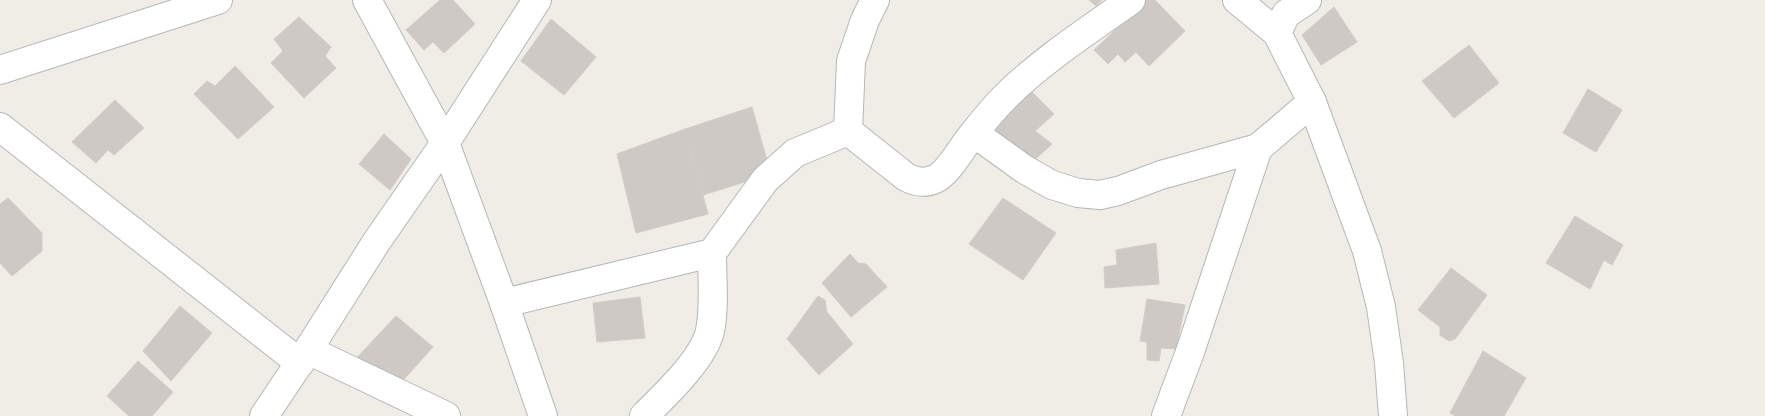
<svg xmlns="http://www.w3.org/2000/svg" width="1765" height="416" font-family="Manrope,sans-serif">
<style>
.building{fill:#cec9c5;stroke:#d4ccc4}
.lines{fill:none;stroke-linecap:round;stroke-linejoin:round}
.minor-casing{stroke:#b3b8ba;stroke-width:30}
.minor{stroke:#fff;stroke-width:28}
</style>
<rect width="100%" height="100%" fill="#f0ece6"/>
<!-- building -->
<g class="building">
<path d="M440,0H453L475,24L444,53L433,42L424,50L406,30Z"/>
<path d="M1089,0H1102L1096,6Z"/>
<path d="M1147,0H1155L1185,31L1149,66L1136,52L1125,62L1118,54L1108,64L1094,50Z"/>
<path d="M1334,7L1357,42L1321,65L1302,35Z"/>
<path d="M299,17L331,47L325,56L336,68L304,98L271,63L283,51L274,39Z"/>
<path d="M551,19L596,57L564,95L521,61Z"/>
<path d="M1469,45L1499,83L1454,118L1422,81Z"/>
<path d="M235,66L274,107L238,139L194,94L207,81L215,86Z"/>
<path d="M1029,89L1054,114L1035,131L1052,144L1028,166L984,131Z"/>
<path d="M1588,89L1622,110L1596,152L1563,133Z"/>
<path d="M115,100L144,128L114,155L108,150L96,163L72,142Z"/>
<path d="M752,107L770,171L764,176L703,195L685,129Z"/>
<path d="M685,129L708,214L636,233L617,154Z"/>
<path d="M384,134L411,159L390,190L359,164Z"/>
<path d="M8,198L42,233V251L12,276L0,263V204Z"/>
<path d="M1003,198L1056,233L1023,280L969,244Z"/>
<path d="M1575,216L1623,245L1612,265L1604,260L1590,289L1546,263Z"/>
<path d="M1156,243L1159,284L1105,288L1104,267L1117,265L1116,250Z"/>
<path d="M850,254L858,263L866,264L887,287L851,317L822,283Z"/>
<path d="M1451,268L1487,295L1455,339L1449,341L1440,335V327L1418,310Z"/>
<path d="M818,296L825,300L827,312L853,344L819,375L787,339Z"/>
<path d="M640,297L645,338L597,342L593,303Z"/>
<path d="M1147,299L1185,305L1176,349L1161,348L1159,361L1147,360V342L1140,341Z"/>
<path d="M180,306L212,333L171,381L143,351Z"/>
<path d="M396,316L433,347L397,387L351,364Z"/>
<path d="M1483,351L1526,378L1504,416H1455L1450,413Z"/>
<path d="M138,361L173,392L152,416H129L107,396Z"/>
</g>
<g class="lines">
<!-- minor casing -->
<g class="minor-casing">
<g id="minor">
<path d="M367,0L445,143L504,303L543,416"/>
<path d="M1237,0L1277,33L1312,102L1367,251L1381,307L1389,363L1393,416"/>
<path d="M1277,33L1286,14L1307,0"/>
<path d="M0,70L218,0"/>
<path d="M0,127L300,363"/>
<path d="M848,131L851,61L865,20L875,0"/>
<path d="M974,133L1024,169L1052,185L1078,193L1100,195L1118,191L1161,175L1258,148L1312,102"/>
<path d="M504,303L712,253L765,180L795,153L848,131L906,177C915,182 924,184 935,179C949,173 963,145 974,133C984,120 995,107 1007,95C1044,59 1089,30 1131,0"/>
<path d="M308,350L446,416"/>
<path d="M264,416L308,350L377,241L445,143L537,0"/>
<path d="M644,416C665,395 703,360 710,331C715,306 712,279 712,253"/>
<path d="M1166,416L1190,352L1258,148"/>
</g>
</g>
<!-- minor -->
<use href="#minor" class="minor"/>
</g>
</svg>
